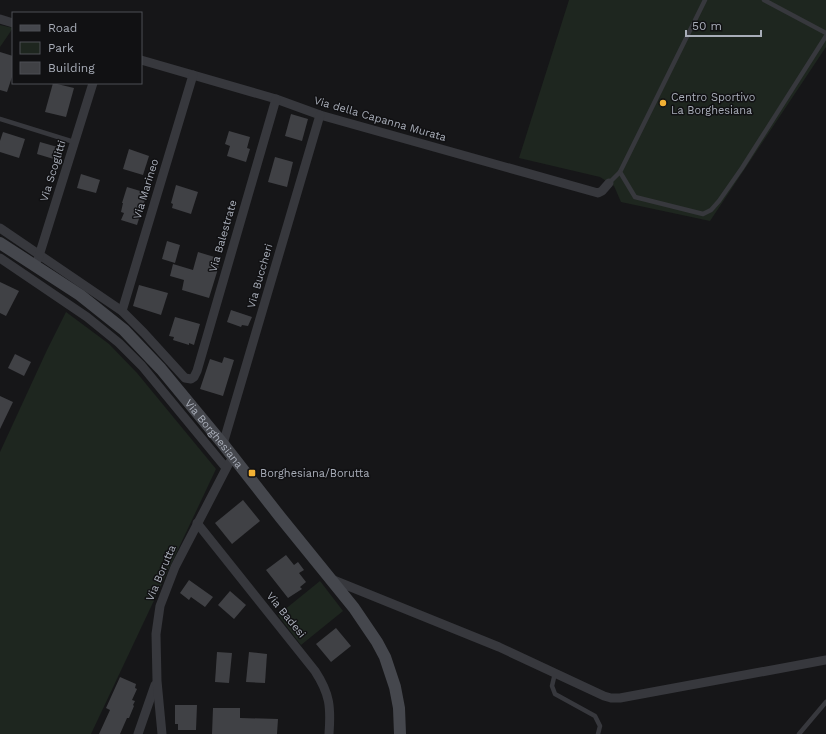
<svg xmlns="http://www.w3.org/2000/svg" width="826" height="734" font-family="'Work Sans',sans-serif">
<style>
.green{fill:#1e261f}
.building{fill:#404145}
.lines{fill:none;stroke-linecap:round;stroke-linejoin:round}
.lane{stroke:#37383d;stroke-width:4.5}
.street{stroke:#37383d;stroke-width:9}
.secondary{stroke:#45474d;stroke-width:12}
.poi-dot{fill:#f2b134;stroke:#111113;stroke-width:1.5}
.labels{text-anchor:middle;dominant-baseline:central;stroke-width:3;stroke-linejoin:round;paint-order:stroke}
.poi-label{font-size:11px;fill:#a8adb8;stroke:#111113;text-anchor:start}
.street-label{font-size:11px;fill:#a8adb8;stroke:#111113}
</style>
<rect width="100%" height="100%" fill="#161618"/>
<!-- green -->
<g class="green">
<path d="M569,0H826V47L710,221L621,202L614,186L600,177L519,158Z"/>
<path d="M0,25L13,28L0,47Z"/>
<path d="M66,312L109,344L137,373L216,469L91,734H0V452L47,350Z"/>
<path d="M320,581L343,611L301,645L278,615Z"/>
</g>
<!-- building -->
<g class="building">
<path d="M0,52L13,56V74L7,92L0,90Z"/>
<path d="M53,83L74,88L66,117L45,112Z"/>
<path d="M291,114L308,119L302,141L285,136Z"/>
<path d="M229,131L250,137L247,148L250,149L246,162L227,156L230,146L225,144Z"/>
<path d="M3,132L25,139L19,158L0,152V141Z"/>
<path d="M40,142L61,148L57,160L37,154Z"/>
<path d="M129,149L149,156L143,175L123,169Z"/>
<path d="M275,157L293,162L287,187L268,182Z"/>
<path d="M81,174L100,180L96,193L77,188Z"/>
<path d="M176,185L198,192L191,214L172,208L173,204L171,203Z"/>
<path d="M127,187L147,193L137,225L121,220L124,213L121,212L123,203H122Z"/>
<path d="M167,241L180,245L175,263L162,259Z"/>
<path d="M198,252L221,259L209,298L182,290L184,280L170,276L173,264L193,270Z"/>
<path d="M0,282L19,291L6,316L0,313Z"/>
<path d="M139,285L168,293L161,315L133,306Z"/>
<path d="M231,310L252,317L248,326L242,325L241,327L227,322Z"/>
<path d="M175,317L200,324L194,345L189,343V345L173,340L174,337L169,336Z"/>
<path d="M15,354L31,362L24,376L8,368Z"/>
<path d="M224,357L234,360L223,396L200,389L210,359L222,363Z"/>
<path d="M0,396L13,402L0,429Z"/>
<path d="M243,500L260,521L232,544L215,523Z"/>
<path d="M286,555L294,565L298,562L304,570L299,573L306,582L300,587L302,589L288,598L266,570Z"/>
<path d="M189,580L213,597L205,607L191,597L189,600L180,593Z"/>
<path d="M230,591L246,605L234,619L218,605Z"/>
<path d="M336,628L351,646L331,662L316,644Z"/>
<path d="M217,652L232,653L229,683L215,682Z"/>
<path d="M249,652L267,654L265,683L246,682Z"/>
<path d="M120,677L136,684L135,688L137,689L132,700L135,701L133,705L134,706L129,718H127L120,734H99L110,710L106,708Z"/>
<path d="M175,705H197L196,730H178V724H175Z"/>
<path d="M213,708H240V718L278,719L277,734H212Z"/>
</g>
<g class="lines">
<!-- lane -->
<g class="lane">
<path d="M705,0L620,172L635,197L703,214L711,210L719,201L742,168L826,36"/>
<path d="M764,0L826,33"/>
<path d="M0,119L74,142"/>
<path d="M609,183L620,172"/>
<path d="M555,673L552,686L555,694L595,716L600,726L598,734"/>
<path d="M799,734L826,702"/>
</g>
<!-- street -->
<g class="street">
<path d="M0,19L13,23"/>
<path d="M141,60L276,99L320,115L598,193L602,191L609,183"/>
<path d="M0,228L122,311L144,333L185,378L191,379L194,377L197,371L276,99"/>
<path d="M0,258L87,317L119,343L142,366L226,468"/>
<path d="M38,259L93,83"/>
<path d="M122,311L193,75"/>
<path d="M223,444L320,115"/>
<path d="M197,523L315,671C330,694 331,707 329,734"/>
<path d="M331,579L499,647L604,696L611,698H620L826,660"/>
<path d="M138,734L155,685"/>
<path d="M162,734L157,681L156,634L160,606L175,567L229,463"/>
</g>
<!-- secondary -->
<path class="secondary" id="s1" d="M0,243L80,295L124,330L161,369L223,444L281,518L354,608L377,642L385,657L395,687L399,708L400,734"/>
</g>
<!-- markers -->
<g class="poi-dot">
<circle cx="663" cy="103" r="4"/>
<rect x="248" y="469" width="8" height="8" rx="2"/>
</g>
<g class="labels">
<!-- poi labels -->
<g class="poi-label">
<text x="671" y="97">Centro Sportivo<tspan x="671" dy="13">La Borghesiana</tspan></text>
<text x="260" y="473">Borghesiana/Borutta</text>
</g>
<!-- street labels -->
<g class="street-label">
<text transform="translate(380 119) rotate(16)">Via della Capanna Murata</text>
<text transform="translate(53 171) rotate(-73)">Via Scoglitti</text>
<text transform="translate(146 189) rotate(-73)">Via Marineo</text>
<text transform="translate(223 236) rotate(-74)">Via Balestrate</text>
<text transform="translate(260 276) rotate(-74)">Via Buccheri</text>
<text stroke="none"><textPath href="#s1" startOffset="289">Via Borghesiana</textPath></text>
<text transform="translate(161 573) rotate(-67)">Via Borutta</text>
<text transform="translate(286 615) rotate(51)">Via Badesi</text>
</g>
</g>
<!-- legend -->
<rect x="12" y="12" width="130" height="72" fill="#111113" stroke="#4d4f55"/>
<rect x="20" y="25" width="20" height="6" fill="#45474d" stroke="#4d4f55"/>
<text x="48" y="32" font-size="12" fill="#a8adb8">Road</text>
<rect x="20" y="42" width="20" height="12" fill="#1e261f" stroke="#4d4f55"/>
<text x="48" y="52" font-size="12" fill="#a8adb8">Park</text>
<rect x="20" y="62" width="20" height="12" fill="#404145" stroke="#4d4f55"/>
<text x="48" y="72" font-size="12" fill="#a8adb8">Building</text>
<!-- scale -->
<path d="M686 30v6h75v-6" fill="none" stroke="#a8adb8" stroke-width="2"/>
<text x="692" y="30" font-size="12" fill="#a8adb8" stroke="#111113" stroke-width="3" paint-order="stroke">50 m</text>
</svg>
